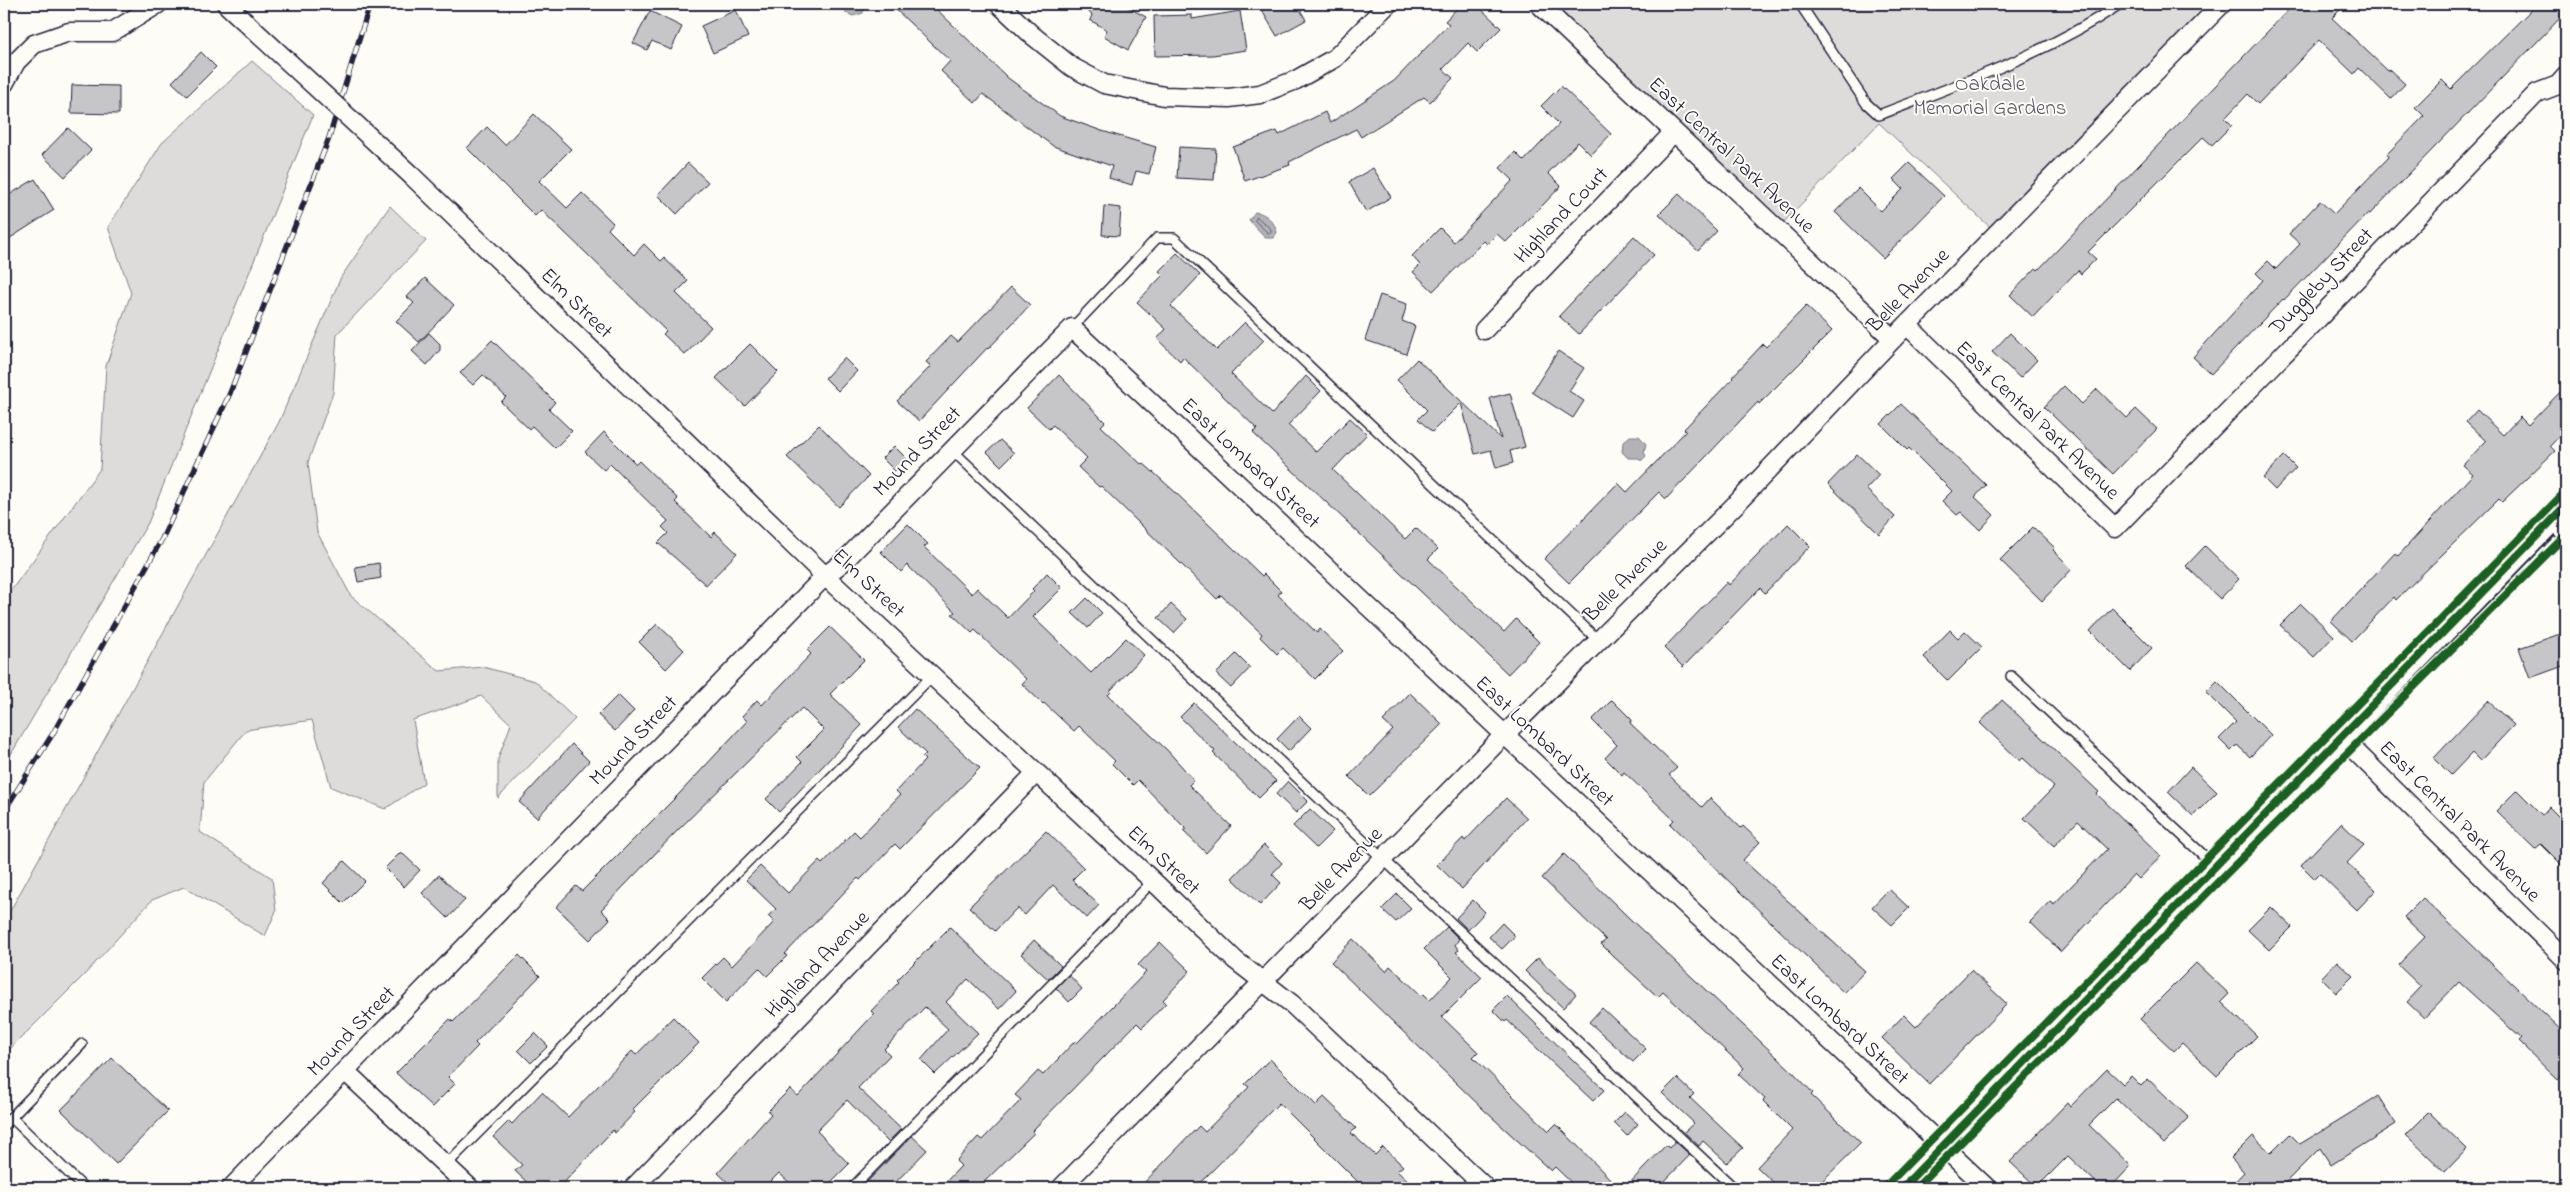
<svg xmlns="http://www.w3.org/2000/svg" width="2570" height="1192" font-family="'Indie Flower',sans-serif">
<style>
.green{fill:#dddcdb;stroke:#807f8b}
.water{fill:#b2b2b7;stroke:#787885}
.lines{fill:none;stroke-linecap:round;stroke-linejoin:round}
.shore{stroke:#5c5c6d;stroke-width:1}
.building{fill:#c6c6c8;stroke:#22223b}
.service-casing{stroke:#22223b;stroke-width:12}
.minor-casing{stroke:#22223b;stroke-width:21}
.tertiary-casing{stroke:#22223b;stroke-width:26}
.service{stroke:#fdfcf7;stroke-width:9}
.minor{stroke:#fdfcf7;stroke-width:18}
.tertiary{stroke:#fdfcf7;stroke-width:22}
.rail-casing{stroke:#22223b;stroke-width:5.5}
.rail{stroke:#fdfcf7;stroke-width:4;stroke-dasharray:11;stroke-linecap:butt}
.minor-bridge-casing{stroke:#22223b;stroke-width:21;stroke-linecap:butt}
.minor-bridge{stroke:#fdfcf7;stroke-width:18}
.cycleway-casing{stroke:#fdfcf7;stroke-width:11}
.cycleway{stroke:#1b5e20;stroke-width:8}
.labels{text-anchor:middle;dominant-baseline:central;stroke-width:4;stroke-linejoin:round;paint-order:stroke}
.park-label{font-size:21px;fill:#5a5a6b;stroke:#fdfcf7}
.street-label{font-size:21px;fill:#22223b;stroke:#fdfcf7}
</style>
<rect width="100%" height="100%" fill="#fdfcf7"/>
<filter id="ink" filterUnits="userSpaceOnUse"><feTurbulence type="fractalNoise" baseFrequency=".02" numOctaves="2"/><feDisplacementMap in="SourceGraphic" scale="10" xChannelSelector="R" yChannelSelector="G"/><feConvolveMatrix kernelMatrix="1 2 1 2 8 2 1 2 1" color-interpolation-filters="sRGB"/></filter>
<g filter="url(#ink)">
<!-- green -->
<g class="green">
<path d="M1552,4H2213L1993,230L1879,123L1783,223Z"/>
<path d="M252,61L313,115L148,523L4,766V600L100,469L106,366L131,293L108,227L162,143Z"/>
<path d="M390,206L426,241L337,334L333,393L308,462L317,532L351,596L439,671L483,667L535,681L575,719L498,798V759L511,724L481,696L413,720L424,783L385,809L331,787L312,720L246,730L204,782L200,832L272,878L276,911L265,936L184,887L152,900L86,973L4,1055V922L279,422L341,277Z"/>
</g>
<!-- water -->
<g class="water">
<path d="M844,4H865L863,13L853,16L846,13Z"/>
<path d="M1255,212C1265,212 1276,223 1277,233L1273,238H1266L1249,220Z"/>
<path d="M1630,436H1639L1646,444L1644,452L1646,456L1641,461L1638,458H1628L1622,452L1623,442Z"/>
</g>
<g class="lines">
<!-- shore -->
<path class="shore" d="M1257,217L1271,229V233H1268L1255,221Z"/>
</g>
<!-- building -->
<g class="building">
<path d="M890,4H931L1008,78L1060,116L1102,131L1156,147L1149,174L1136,171L1132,185L1109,178L1112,166L1053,146L983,94L975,103L941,71L950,61Z"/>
<path d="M1080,4H1122L1146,17L1128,50L1104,36L1107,30L1090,20L1092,15Z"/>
<path d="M1258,4H1297L1306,20L1277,36Z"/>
<path d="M1461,4H1476L1501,28L1477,52L1468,43L1443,69L1453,78L1430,102L1424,97L1361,137L1356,129L1289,162L1290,165L1245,181L1233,147L1277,131L1279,135L1325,112L1330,123L1394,81L1449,24L1445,21Z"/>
<path d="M2294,4H2346L2332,18L2388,71L2389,69L2405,84L2391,99L2359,68L2354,74L2319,40L2258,104L2248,94L2225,118L2232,125L2212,145L2203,137L2088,252L2096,259L2081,274L2078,270L2033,317L2010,295L2036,268L2038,270Z"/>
<path d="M2537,4H2555L2565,13L2370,214L2368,213L2284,300L2283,299L2211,374L2193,357L2263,280L2256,273L2268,261L2276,269L2300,244L2289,234L2320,201L2334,214L2389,157L2387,154L2424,116L2415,107L2442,80L2451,89Z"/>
<path d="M736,10L748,37L713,53L701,26Z"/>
<path d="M650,11L682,27L671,50L652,41L647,50L633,43Z"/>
<path d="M1240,11L1246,50L1213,55L1155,56L1154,16L1192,15V19Z"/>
<path d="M201,52L216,67L187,96L172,82Z"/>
<path d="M72,85L119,86V114L71,113Z"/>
<path d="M1561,86L1611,134L1591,155L1578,142L1548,173L1561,186L1541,207L1506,242L1497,234L1487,244L1484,241L1433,291L1413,272L1420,265L1412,256L1440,228L1454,242L1513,180L1500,168L1515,152L1524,161L1559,124L1541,106Z"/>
<path d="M534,114L571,149L539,181L567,208L582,193L613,223L608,229L634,255L644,244L661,261L664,258L688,281L676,293L711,327L685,355L663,334L666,331L585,252L541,210L535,216L467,148L487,127L505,145Z"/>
<path d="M68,128L91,150L65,177L42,155Z"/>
<path d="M1179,147L1216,149L1214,180L1177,178Z"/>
<path d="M688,163L708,182L677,214L658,195Z"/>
<path d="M1909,163L1944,196L1883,258L1835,212L1858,188L1881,211L1903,189L1893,179Z"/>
<path d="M1373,168L1391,197L1366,212L1349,182Z"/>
<path d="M35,179L54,210L4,242V198Z"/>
<path d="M1679,194L1717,231L1698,251L1659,214Z"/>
<path d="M1104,206L1121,208L1119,236L1102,235Z"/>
<path d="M1634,236L1654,255L1579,334L1559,316Z"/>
<path d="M1177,253L1200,275L1171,306L1217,350L1245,322L1264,340L1231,374L1272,414L1306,376L1321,391L1288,425L1316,452L1350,418L1367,434L1333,470L1405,539L1416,528L1438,549L1428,559L1504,632L1516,619L1539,642L1508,674L1253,433L1257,429L1183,357L1180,361L1157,339L1166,329L1137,302L1163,275L1159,271Z"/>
<path d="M425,278L454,305L419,342L396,321L414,303L407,297Z"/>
<path d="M1011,287L1030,305L988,349L987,348L919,421L897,401L931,366L926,362L951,336L958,342Z"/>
<path d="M1380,295L1407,304L1402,321L1415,326L1406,354L1365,340Z"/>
<path d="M1806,306L1832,331L1759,404L1758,402L1666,499L1659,492L1569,583L1544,559L1618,483L1627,492L1686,431L1684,429L1733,378L1732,377L1763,344L1766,347Z"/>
<path d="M429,333L440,344V350L427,365L412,351Z"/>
<path d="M2010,333L2037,360L2020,378L1992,352Z"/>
<path d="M492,340L555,402L549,409L572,431L555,448L532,426L529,429L501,402L506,397L483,375L473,385L460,373Z"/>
<path d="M750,344L778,372L745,406L716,378Z"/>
<path d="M1558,351L1584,368L1569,391L1584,401L1573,418L1532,392Z"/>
<path d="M844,358L857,371L838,391L825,378Z"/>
<path d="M1417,359L1501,439L1490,398L1510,393L1525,447L1510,451L1513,463L1496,468L1491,450L1475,454L1461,403L1432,432L1418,419L1427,410L1397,380Z"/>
<path d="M1059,375L1105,422L1101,426L1141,464L1143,463L1174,491L1262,576L1264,574L1281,591L1278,595L1317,633L1320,629L1343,651L1315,679L1283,648L1277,654L1260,637L1262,634L1221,595L1217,599L1101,486L1099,487L1078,467L1087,458L1053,425L1049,429L1027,408Z"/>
<path d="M2064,386L2082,404L2097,389L2127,418L2136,409L2157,429L2113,474L2044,407Z"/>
<path d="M2566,386V429L2550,446L2555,451L2502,502L2499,499L2396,600L2394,597L2352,641L2331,621L2395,553L2398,556L2473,474L2463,465L2486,441L2466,422L2477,410L2503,435L2520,417L2528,425Z"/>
<path d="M1901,404L1986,485L1975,497L1994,515L1980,530L1961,512L1957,515L1942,501L1952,491L1909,448L1907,450L1881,424Z"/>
<path d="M819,425L869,476L839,507L787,457Z"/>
<path d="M604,432L636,464L639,461L678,499L675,502L711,537L715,532L737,553L706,585L658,543L668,533L662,527L668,521L610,464L604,470L585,452Z"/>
<path d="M1000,440L1014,453L1001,466L987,452Z"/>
<path d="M894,446L907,459L895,471L882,458Z"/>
<path d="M1857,454L1879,475L1866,489L1895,517L1879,534L1828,484Z"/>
<path d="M2284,456L2296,468L2275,490L2263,478Z"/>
<path d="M908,524L928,544L924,547L972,594L977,588L1008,618L1034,591L1032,589L1047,573L1062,588L1033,617L1091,673L1126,638L1144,655L1110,691L1111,692L1108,695L1167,750L1194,780L1189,785L1231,826L1206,853L1183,831L1186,829L1138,780L1133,785L1112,764L1115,761L1079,726L1074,731L1044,703L1043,704L1022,684L1026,679L975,630L972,633L952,614L955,612L907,565L901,572L881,552Z"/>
<path d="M1788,524L1810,546L1765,593L1760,588L1683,667L1664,648L1727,582L1729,585Z"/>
<path d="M2033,527L2055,548L2053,550L2072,569L2042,601L2000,560Z"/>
<path d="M2205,546L2239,579L2220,599L2186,566Z"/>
<path d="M379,563L381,578L358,582L355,567Z"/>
<path d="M1087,598L1102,613L1088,628L1072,613Z"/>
<path d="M1171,604L1187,619L1174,633L1158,618Z"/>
<path d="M2301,604L2334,636L2314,657L2280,625Z"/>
<path d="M2112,608L2152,648L2130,671L2090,631Z"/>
<path d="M657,624L684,650L666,669L639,642Z"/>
<path d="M830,627L864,660L830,694L862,725L779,812L766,799L802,762L797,757L824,730L802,708L676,832L601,910L610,919L590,940L556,907L576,886L582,891L679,794L747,721L742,716L757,700L762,705L811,654L807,650Z"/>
<path d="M1950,630L1958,638L1965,631L1982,647L1948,681L1924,657Z"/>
<path d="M2566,632V665L2530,678L2519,648Z"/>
<path d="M1236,654L1250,668L1231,688L1216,674Z"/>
<path d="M2217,681L2271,735L2250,757L2237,745L2231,751L2219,739L2236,722L2206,692Z"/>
<path d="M1410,693L1442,724L1369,796L1349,776L1393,730L1383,721Z"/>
<path d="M618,695L634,711L615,731L598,715Z"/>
<path d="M1612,700L1632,720L1630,723L1677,768L1669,775L1702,807L1710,798L1741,828L1743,826L1760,842L1743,860L1865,971L1844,993L1670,824L1674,820L1624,772L1622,775L1605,758L1617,745L1592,720Z"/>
<path d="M2002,700L2099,792L2097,794L2161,856L2139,879L2134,874L2061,952L2030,922L2050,901L2054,904L2107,849L2078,821L2054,846L2024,818L2054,787L2023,758L2020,761L1980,723Z"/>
<path d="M2488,701L2514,725L2480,761L2472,753L2451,775L2434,758Z"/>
<path d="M1194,703L1276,781L1259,798L1213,753L1215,751L1180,717Z"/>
<path d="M915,709L980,768L900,849L895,844L860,880L858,878L785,954L787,956L767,976L759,968L726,1002L702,978L723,957L732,966L774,922L768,916L776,909L746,880L760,866L788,893L819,861L822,864L854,831L860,837L900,795L896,791L925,760L922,757L926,754L898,727Z"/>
<path d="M1299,716L1311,728L1289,751L1277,739Z"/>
<path d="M572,744L589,761L537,818L519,802Z"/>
<path d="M2191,767L2217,792L2193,816L2168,792Z"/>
<path d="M1288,781L1308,801L1296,813L1276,794Z"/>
<path d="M2517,790L2542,815L2549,807L2566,824V869L2541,844L2535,849L2496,811Z"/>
<path d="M1506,798L1527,818L1462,889L1437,865L1463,838L1465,841Z"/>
<path d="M1310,809L1333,831L1316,848L1293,826Z"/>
<path d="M2341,823L2364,845L2347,863L2376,890L2357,910L2320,874L2315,879L2301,865Z"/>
<path d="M1046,831L1084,868L1072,880L1099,905L1087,918L1053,885L1025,915L1017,908L995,931L969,907Z"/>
<path d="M1264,845L1282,863L1272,874L1281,883L1260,905L1232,878Z"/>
<path d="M401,852L420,870L404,887L385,868Z"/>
<path d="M1564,854L1628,917L1794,1073L1813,1093L1811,1095L1861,1143L1815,1188H1779L1757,1167L1792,1130L1763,1101L1765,1099L1738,1074L1744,1068L1663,992L1658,997L1613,956L1601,944L1606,940L1542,878Z"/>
<path d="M344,861L365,881L343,903L323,883Z"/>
<path d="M439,875L465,900L448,918L422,893Z"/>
<path d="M1889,889L1909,908L1892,925L1872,907Z"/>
<path d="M1397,894L1411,908L1396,922L1382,909Z"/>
<path d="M2423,898L2566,1035V1071L2558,1080L2519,1042L2522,1039L2459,982L2424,1018L2407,1002L2421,987L2398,965L2425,937L2404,917Z"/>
<path d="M1473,900L1485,912L1468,930L1456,918Z"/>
<path d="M2271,907L2292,927L2269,950L2248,930Z"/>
<path d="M1502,923L1515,936L1502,949L1489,937Z"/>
<path d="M950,927L1016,991L999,1009L968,979L946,1002L978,1033L935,1074L921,1060L948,1029L925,1007L884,1049L890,1055L858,1088L901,1129L888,1142L847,1100L817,1131L849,1164L825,1188H795L779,1173L764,1188H734L718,1173L771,1114L768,1111L790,1089L798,1096L874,1014L871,1011L899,982L897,980Z"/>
<path d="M1447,927L1459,939L1455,945L1459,950L1456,952L1482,977L1442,1017L1478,1052L1473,1057L1549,1131L1556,1124L1619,1188H1577L1555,1167L1551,1171L1484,1110L1331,962L1353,939L1386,971L1390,966L1422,996L1424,994L1430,1000L1452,977L1424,949Z"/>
<path d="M1034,940L1061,966L1048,979L1021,954Z"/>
<path d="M1160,942L1190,971L1163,1000L1166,1003L1142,1028L1137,1023L1032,1131L1034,1133L978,1188H940L961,1166L956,1161L978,1137L982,1140L1021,1100L1015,1095L1038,1071L1043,1075L1075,1041L1077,1043L1146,972L1138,965Z"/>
<path d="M519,955L540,976L475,1043L478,1046L448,1077L455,1084L432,1107L396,1073L450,1019L453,1022Z"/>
<path d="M1538,958L1576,994L1563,1008L1525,971Z"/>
<path d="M2337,961L2353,976L2336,993L2321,978Z"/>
<path d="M2196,963L2229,994L2221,1002L2257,1036L2217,1076L2182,1043L2174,1051L2140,1019Z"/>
<path d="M1971,970L2007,1004L1929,1084L1882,1038L1904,1015L1916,1027Z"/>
<path d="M1069,975L1082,989L1069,1002L1056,988Z"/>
<path d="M1507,996L1604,1090L1593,1101L1507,1020L1505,1022L1493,1010Z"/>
<path d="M1602,1008L1646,1049L1633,1062L1589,1022Z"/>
<path d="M673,1017L699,1043L632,1110L635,1112L615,1133L613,1130L559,1188H533L515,1171L522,1165L493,1137L509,1121L512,1124L542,1092L568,1117L632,1051L636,1055Z"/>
<path d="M535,1033L548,1046L531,1063L518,1050Z"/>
<path d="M112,1058L168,1111L116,1164L61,1110Z"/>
<path d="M1270,1059L1316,1105L1324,1097L1356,1128L1351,1133L1375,1155L1383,1147L1403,1166L1397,1171L1415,1188H1364L1279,1103L1195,1188H1139L1199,1126L1205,1132L1249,1087L1245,1084Z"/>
<path d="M2107,1069L2123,1084L2131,1076L2141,1086L2148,1079L2189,1118L2164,1144L2116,1098L2089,1125L2131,1166L2110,1188H2102L2068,1156L2037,1187L2010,1162L2067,1103L2070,1107Z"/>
<path d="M1677,1078L1694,1094L1690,1098L1743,1148L1727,1163L1703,1141L1699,1146L1684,1132L1694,1123L1662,1093Z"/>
<path d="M2378,1096L2396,1124L2331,1165L2320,1148L2280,1188H2229L2244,1172L2231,1158L2253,1136L2271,1153L2290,1134L2300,1144Z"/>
<path d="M1625,1112L1638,1124L1627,1136L1614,1123Z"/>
<path d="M2429,1112L2467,1149L2445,1172L2406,1135Z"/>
<path d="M912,1136L927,1150L890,1188H861Z"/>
<path d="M1675,1141L1690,1155L1658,1188H1625L1666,1145L1669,1148Z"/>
</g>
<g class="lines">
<!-- service casing -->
<g class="service-casing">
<g id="service">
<path d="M1800,4L1866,103L1879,115C1962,83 2046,54 2120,4"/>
<path d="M1072,328L1157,238H1174L1598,640"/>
<path d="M952,450L1367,844L1734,1188"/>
<path d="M2011,676L2215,866"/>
<path d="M11,1117L84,1188"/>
<path d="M4,1125L82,1044"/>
<path d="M446,1165L933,675"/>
<path d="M852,1188L1153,881"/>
</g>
</g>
<!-- minor casing -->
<g class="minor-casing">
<g id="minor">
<path d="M226,4L242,19"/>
<path d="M999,4L1032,35L1072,67L1104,84L1164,96L1229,98L1260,94L1296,80L1335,58L1388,4"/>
<path d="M1539,4L1893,339"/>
<path d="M4,84L16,62L34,44L69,32H112L158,4"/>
<path d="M412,176L825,576L1153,881L1235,960L1292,1004L1486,1188"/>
<path d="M1907,325L2115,528L2537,93L2558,85L2566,76"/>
<path d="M1484,330L1673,133"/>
<path d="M2553,520L2566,533"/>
<path d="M2341,737L2566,960"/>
<path d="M345,1071L470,1188"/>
<path d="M231,1188L825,576L843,562L1072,328L1987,1188"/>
<path d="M633,1188L1036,773"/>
<path d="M1061,1188L1504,735L1737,503L1893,339L2222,4"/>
</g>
</g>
<!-- tertiary casing -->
<g class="tertiary-casing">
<path id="tertiary" d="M1902,1188L2566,506"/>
</g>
<!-- service -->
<use href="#service" class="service"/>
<!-- minor -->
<use href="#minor" class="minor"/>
<!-- tertiary -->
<use href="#tertiary" class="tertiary"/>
<!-- rail casing -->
<g class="rail-casing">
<path id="rail" d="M4,811L52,735L162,539L230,393L329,138L370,4"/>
</g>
<!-- rail -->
<use href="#rail" class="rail"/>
<!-- minor-bridge casing -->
<g class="minor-bridge-casing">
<path id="minor-bridge" d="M242,19L412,176"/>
</g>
<!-- minor-bridge -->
<use href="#minor-bridge" class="minor-bridge"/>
<!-- cycleway casing -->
<g class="cycleway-casing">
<g id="cycleway">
<path d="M1884,1188L2566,491"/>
<path d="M1902,1188L2566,506"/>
<path d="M1916,1188L2224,876L2566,535"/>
</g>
</g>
<!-- cycleway -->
<use href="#cycleway" class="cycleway"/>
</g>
</g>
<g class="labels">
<!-- park labels -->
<g class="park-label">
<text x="1990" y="85">Oakdale<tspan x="1990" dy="24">Memorial Gardens</tspan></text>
</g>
<!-- street labels -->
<g class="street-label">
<text transform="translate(1731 156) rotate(43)">East Central Park Avenue</text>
<text transform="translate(1562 216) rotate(-46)">Highland Court</text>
<text transform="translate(2322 282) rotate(-46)">Duggleby Street</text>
<text transform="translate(1909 291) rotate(-46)">Belle Avenue</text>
<text transform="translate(576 304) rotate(44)">Elm Street</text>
<text transform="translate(2037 421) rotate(44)">East Central Park Avenue</text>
<text transform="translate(918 452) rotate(-46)">Mound Street</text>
<text transform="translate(1250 464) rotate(43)">East Lombard Street</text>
<text transform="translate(1626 581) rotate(-45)">Belle Avenue</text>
<text transform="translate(868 584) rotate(43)">Elm Street</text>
<text transform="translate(634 741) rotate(-46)">Mound Street</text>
<text transform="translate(1544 742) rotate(43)">East Lombard Street</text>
<text transform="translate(2459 822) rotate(45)">East Central Park Avenue</text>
<text transform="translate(1163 861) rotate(43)">Elm Street</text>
<text transform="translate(1342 870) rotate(-46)">Belle Avenue</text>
<text transform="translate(818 965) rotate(-46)">Highland Avenue</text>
<text transform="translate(1839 1020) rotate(43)">East Lombard Street</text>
<text transform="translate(352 1032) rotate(-46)">Mound Street</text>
</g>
</g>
<!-- margin -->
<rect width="2570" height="1192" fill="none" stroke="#fdfcf7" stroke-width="20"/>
<rect x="10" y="10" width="2550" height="1172" fill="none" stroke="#22223b" stroke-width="2" filter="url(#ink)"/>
</svg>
